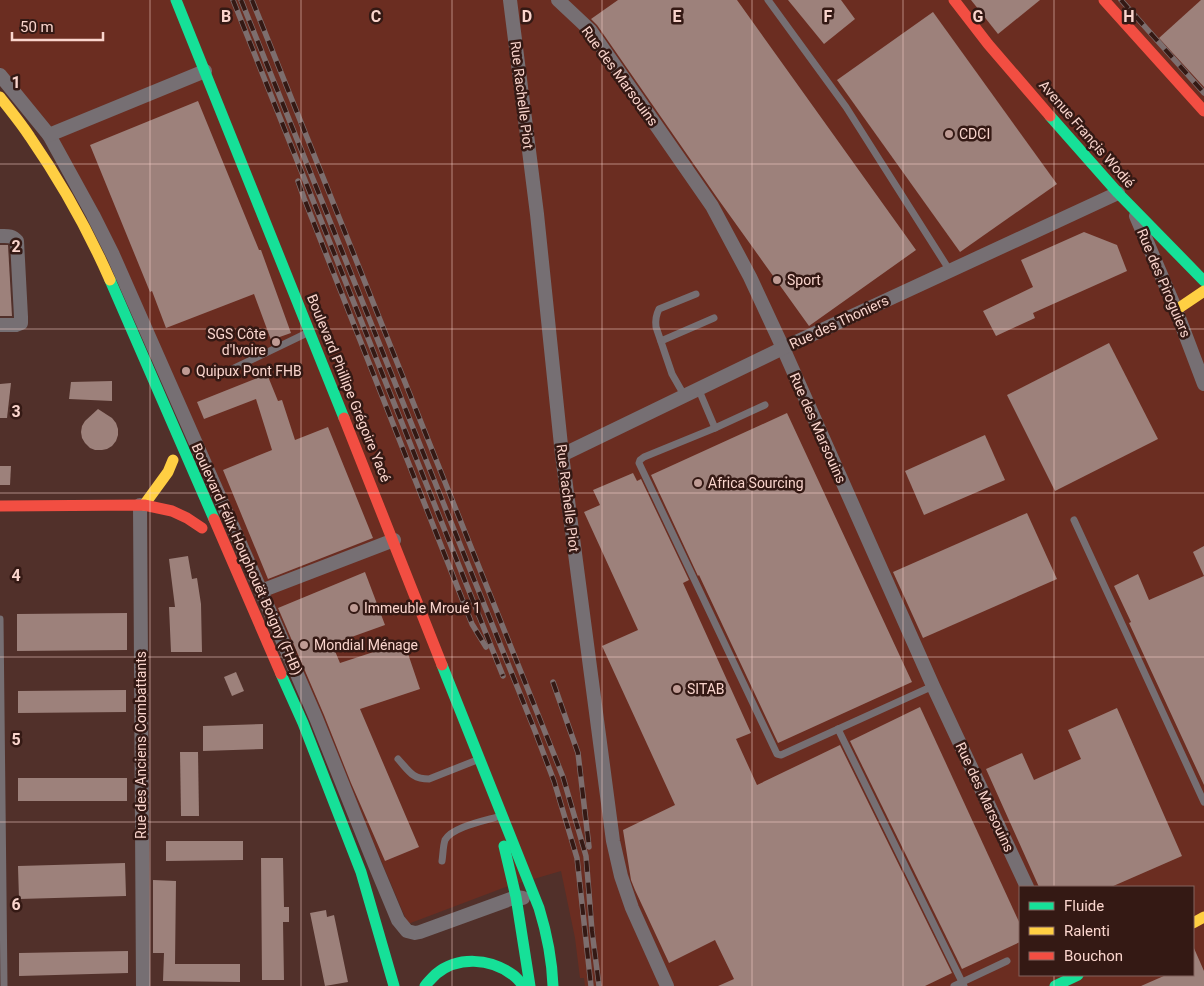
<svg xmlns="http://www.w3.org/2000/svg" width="1204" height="986" font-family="Roboto,sans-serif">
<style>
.built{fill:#6b2d21;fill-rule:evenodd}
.building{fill:#9d817b}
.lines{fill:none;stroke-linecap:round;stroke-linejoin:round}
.lane{stroke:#766f73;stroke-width:7}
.street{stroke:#766f73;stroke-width:14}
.fast{stroke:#16e098;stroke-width:11}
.slow{stroke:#ffcf43;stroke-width:11}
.jam{stroke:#f24e42;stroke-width:11}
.rail-casing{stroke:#7d6e6e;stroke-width:5.5}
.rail{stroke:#341914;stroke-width:4;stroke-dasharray:11;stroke-linecap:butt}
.grid{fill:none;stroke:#fad5cd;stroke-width:1;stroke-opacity:0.55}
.poi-dot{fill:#bf9b94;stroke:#341914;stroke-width:2}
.labels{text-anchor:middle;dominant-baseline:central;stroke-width:5;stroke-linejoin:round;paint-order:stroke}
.street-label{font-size:14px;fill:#fad5cd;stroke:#341914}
.poi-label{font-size:14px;fill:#fad5cd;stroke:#341914;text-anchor:start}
.grid-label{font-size:16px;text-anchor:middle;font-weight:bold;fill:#fad5cd;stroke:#341914;stroke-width:5;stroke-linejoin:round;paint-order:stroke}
</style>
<rect width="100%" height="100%" fill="#51302a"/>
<!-- built -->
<path class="built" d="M0,0H1204V986H585L584,978H580L575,938L561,871L503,888L408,924L262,580L99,212L50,125L0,67ZM1020,887H1193V975H1020Z"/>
<!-- building -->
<g class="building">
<path d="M618,0H737L916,250L809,326L718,199L597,25L591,19Z"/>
<path d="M788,0H841L855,19L824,44Z"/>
<path d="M971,0H1040L998,34Z"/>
<path d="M1201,0H1204V87L1159,38Z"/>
<path d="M933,12L1057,184L960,252L837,80Z"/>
<path d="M198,101L259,250H261L291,333L271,340L254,294L166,328L152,291L150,292L90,145Z"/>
<path d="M1084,232L1117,245L1127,271L1033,313L1035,318L996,336L983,311L1033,287L1021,260Z"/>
<path d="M0,245H8L12,316H0Z"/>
<path d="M1109,343L1158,439L1055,491L1007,395Z"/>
<path d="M267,374L278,401L282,400L295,440L328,427L373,538L268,579L223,470L272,450L256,399L204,419L197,402Z"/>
<path d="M112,381V401L69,399L71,382Z"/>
<path d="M11,383L7,418H0V384Z"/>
<path d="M98,409L112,418L116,423L118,429V435L116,441L112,446L107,449L102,450H95L90,448L85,443L82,438L81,432L82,426L85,421Z"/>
<path d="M787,413L912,682L778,743L699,575L698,576L651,475Z"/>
<path d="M985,435L1005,480L924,515L905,471Z"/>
<path d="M0,466H11L10,485H0Z"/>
<path d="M633,473L637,481L641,479L689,580L683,583L751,733L736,739L757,785L840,745L952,973L925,986H718L734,979L715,940L669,963L635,890L631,880L623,830L675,805L602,646L638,630L584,512L600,505L593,490Z"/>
<path d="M1027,513L1057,579L923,638L893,572Z"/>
<path d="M1204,546V576L1193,552Z"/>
<path d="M188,556L192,579L197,578L201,604L202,652H171L169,607H175L169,559Z"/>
<path d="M365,572L385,625L332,644L340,663L404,642L420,689L360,709L419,847L385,861L351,783L324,715L278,608Z"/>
<path d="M1138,574L1149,600L1204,576V785L1129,623L1131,622L1114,586Z"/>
<path d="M127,613V650L17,651V614Z"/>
<path d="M236,672L244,691L232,696L224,677Z"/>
<path d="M126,690V712L18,713V691Z"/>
<path d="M920,707L1020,924V942L962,969L850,741Z"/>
<path d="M1117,708L1182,856L1111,887H1039L986,769L1022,753L1034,780L1081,759L1068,730Z"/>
<path d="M263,724V749L203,751V726Z"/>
<path d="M180,752H198L199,816H181Z"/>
<rect x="18" y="778" width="109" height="23"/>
<path d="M166,841H243V860L166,861Z"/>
<path d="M261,858H283L284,907H289V922H283L284,980H262Z"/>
<path d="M125,863L126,896L19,899L18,866Z"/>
<path d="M153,880L176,881L175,964H240V982L163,981L164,953H153Z"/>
<path d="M326,910L327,917L334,915L348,982L325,986L310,913Z"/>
<path d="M1193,946L1204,971V986H1141L1166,975H1193Z"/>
<path d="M128,951V973L19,976V953Z"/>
</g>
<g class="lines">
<!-- lane -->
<g class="lane">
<path d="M768,0L846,107L950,271"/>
<path d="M661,341L714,318"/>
<path d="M224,373L307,333"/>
<path d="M698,388L715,428"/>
<path d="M684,395L672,374L656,327C655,320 656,315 659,309L696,294"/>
<path d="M765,405L715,428L644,457L640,460L639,463L777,754L781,755L933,686"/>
<path d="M1074,520L1204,802"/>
<path d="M0,619L4,986"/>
<path d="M838,729L964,986"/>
<path d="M398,759C409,771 412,779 429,779L477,760"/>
<path d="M442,861C443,855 443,846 445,840C452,827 484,821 497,817"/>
<path d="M954,986L1007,961"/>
</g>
<!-- street -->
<g class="street">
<path d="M510,0L537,214L562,455L613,841L621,876L632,908L667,986"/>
<path d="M558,0L590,30L712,206L750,277L783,348L933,686L1027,887"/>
<path d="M0,75L49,135L93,215L113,255L261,591L316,718L375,865L398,920L407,931L415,933L420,932L516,897L523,898"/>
<path d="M49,135L205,71"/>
<path d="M1136,216L1176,310L1204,384"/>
<path d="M0,236C7,236 12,235 17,241L21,317V323L16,325H0"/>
<path d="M562,455L783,348L1118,193"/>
<path d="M140,505L143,986"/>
<path d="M261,591L394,540"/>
</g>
<!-- fast -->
<g class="fast">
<path d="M176,0L344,418"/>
<path d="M1050,116L1118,193L1204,281"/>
<path d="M110,280L214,519"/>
<path d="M442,665L539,908C547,934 552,959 553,986"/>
<path d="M281,674L303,723L361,872L394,986"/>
<path d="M504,846L516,897L530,986"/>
<path d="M425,986C428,982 432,978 436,974C458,956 490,958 513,975C517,978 520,982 524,986"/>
<path d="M1055,986L1078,975"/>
</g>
<!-- slow -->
<g class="slow">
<path d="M0,97C10,110 21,123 30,137C61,182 88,230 110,280"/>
<path d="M1176,310L1204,291"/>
<path d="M144,505L168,472L173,460"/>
<path d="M1193,923L1204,917"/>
</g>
<!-- jam -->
<g class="jam">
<path d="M954,0L988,44L1050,116"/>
<path d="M1104,0L1204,111"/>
<path d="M344,418L442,665"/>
<path d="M0,506L144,505L172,511L187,518L202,528"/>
<path d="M214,519L281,674"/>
</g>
<!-- rail casing -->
<g class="rail-casing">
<g id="rail">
<path d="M233,0L503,676"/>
<path d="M241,0L535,731L554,781L577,858L591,986"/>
<path d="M252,0L563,777L586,856L592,931L599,986"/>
<path d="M1121,0L1204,93"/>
<path d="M298,181L304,198L472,624L486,647"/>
<path d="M553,682L578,753L589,847"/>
</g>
</g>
<!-- rail -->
<use href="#rail" class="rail"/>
</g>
<!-- grid -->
<path class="grid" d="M150,0V986M301,0V986M452,0V986M602,0V986M752,0V986M903,0V986M1054,0V887M0,164H1204M0,329H1204M0,493H1204M0,657H1204M0,822H1204M1054,975V986"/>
<!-- markers -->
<g class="poi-dot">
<circle cx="949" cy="134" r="5"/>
<circle cx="777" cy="280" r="5"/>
<circle cx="276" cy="342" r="5"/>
<circle cx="186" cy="371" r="5"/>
<circle cx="698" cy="483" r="5"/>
<circle cx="354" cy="608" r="5"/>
<circle cx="304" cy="645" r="5"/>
<circle cx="677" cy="689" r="5"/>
</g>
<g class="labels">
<!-- street labels -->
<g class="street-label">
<text transform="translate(620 76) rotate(54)">Rue des Marsouins</text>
<text transform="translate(522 95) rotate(83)">Rue Rachelle Piot</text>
<text transform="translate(1087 134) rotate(49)">Avenue Françis Wodié</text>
<text transform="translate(1164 283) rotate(67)">Rue des Piroguiers</text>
<text transform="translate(839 322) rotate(-25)">Rue des Thoniers</text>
<text transform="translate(349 388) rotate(68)">Boulevard Phillipe Grégoire Yacé</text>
<text transform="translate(818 428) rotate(66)">Rue des Marsouins</text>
<text transform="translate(568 498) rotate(83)">Rue Rachelle Piot</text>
<text transform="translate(247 559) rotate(66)">Boulevard Félix Houphouët Boigny (FHB)</text>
<text transform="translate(141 745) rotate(-90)">Rue des Anciens Combattants</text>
<text transform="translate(985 797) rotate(65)">Rue des Marsouins</text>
</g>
<!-- poi labels -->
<g class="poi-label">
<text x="959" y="134">CDCI</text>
<text x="787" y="280">Sport</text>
<text x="266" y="334" text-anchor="end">SGS Côte<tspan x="266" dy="16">d'Ivoire</tspan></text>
<text x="196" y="371">Quipux Pont FHB</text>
<text x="708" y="483">Africa Sourcing</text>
<text x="364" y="608">Immeuble Mroué 1</text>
<text x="314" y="645">Mondial Ménage</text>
<text x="687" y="689">SITAB</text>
</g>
</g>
<g class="grid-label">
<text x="226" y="22">B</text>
<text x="376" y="22">C</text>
<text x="527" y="22">D</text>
<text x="677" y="22">E</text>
<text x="828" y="22">F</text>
<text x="978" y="22">G</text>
<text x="1129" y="22">H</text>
<text x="16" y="88">1</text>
<text x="16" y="252">2</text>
<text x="16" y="417">3</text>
<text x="16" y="581">4</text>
<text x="16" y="745">5</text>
<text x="16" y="910">6</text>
</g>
<!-- legend -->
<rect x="1019" y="886" width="175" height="90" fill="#341914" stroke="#83645e"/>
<rect x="1029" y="902" width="25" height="8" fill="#16e098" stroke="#83645e"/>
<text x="1064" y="911" font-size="15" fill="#fad5cd">Fluide</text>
<rect x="1029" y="927" width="25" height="8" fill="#ffcf43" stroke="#83645e"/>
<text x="1064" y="936" font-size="15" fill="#fad5cd">Ralenti</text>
<rect x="1029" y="952" width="25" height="8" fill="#f24e42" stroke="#83645e"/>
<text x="1064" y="961" font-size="15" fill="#fad5cd">Bouchon</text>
<!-- scale -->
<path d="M12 32v8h91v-8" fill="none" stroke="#fad5cd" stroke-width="2.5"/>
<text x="20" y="32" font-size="15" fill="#fad5cd" stroke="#341914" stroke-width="4" paint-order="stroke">50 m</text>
</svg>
